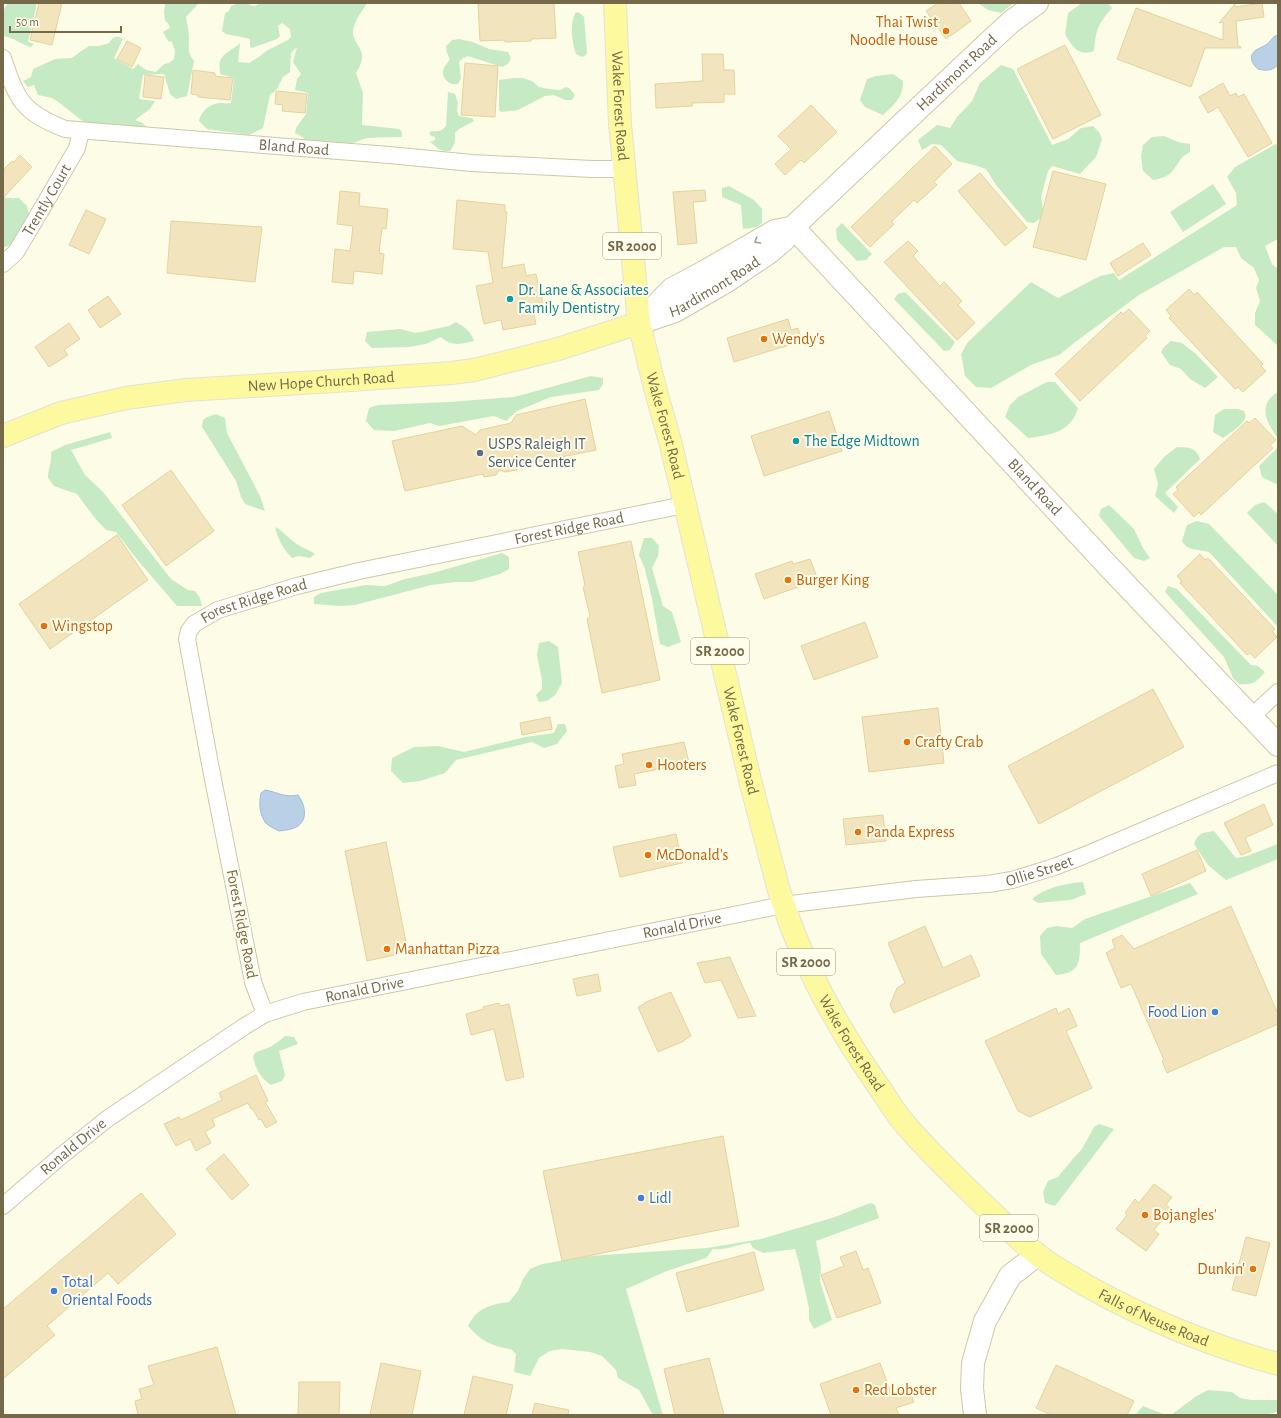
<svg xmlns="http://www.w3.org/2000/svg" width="1281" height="1418" font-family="'Alegreya Sans',sans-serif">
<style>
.green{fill:#c6ebc4}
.water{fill:#bad0e7;stroke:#a0bcd8}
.building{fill:#f2e5bd;stroke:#e5d29d}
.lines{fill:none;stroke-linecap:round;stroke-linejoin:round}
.street-casing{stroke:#cec7ac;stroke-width:18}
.secondary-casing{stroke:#cfc7a7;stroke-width:24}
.primary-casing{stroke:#e4e1db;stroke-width:24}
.street{stroke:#fff;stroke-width:16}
.secondary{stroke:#fff;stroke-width:22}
.primary{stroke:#fcf99e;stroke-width:22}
.oneway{stroke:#a69e89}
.food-dot{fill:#e8710a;stroke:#fffeec;stroke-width:1.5}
.culture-dot{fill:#0f9aa8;stroke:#fffeec;stroke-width:1.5}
.service-dot{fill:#5c6f8a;stroke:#fffeec;stroke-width:1.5}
.shop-dot{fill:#3f7fe0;stroke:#fffeec;stroke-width:1.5}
.labels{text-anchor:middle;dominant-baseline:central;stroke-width:4;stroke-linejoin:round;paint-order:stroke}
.shield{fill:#fffeec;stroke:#9f967b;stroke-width:1}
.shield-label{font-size:15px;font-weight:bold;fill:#76694a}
.food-label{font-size:16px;fill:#c56008;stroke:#fffeec;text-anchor:start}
.street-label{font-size:16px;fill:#76694a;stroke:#fffeec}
.culture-label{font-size:16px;fill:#0d838f;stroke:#fffeec;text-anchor:start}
.service-label{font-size:16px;fill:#4e5e75;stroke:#fffeec;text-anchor:start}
.shop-label{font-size:16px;fill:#366cbe;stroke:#fffeec;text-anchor:start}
</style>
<rect width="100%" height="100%" fill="#fdfce6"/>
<!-- green -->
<g class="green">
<path d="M8,3H37L28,42L34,44L31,47C20,44 15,38 3,36V11Z"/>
<path d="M163,3H199L186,17C187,24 189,32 189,39C189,50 187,51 194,61L187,96L176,99L170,94L164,74L143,75L139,99L155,101L150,109L135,120L143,123L147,128L85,123L57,101L52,98L38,95L34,85L28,87L23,81L31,77L33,69L55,59L72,58L80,52L89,46H99L109,43C113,36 117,35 123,39L114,58L133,69L138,64L146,70L156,72L164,64L169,63L174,59L175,51L172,42L168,41L163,32L170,28L168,23L165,21L164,12L165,5Z"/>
<path d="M238,3H249L250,5L255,6L260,3H367C362,12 354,20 353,31C352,40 361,46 362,55C363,61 359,68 356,73L363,93L362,125L399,129L402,132V137C390,137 379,137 368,138C362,138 354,144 347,145C335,147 320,143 307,142L301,136L295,133L296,128L306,114L308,93L295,90L297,79L301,74L293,62L297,47L291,53L290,72L283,77L277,89L270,95L263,128L249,135L207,129L199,121C201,111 210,103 221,103C224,103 227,104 231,103L234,78L220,74C220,70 219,64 220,61C223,52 235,49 240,43L238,62L249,63L259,57L266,51L288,40L291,37L290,29L282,23L278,26L280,36L277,39L252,48L250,47V39L226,34L222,31L225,13L229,11L231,6Z"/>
<path d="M978,3H1014L1001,13L988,10Z"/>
<path d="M1082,3H1108L1112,8C1098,24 1096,29 1094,51C1079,57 1072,47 1065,34L1068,13Z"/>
<path d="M576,12L580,13L584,17L587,52L586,55L582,57L576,54C572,44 569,22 576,12Z"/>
<path d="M459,39L473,42L489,49L508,52L511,58L508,64L502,67L468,56L463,58L459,62L461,78L458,84C450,86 442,79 443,71C444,66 448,63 450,59L447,53L446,46L452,40Z"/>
<path d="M1001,65L1013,69L1052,145L1068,139L1081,128L1093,126L1099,132L1102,139L1096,157L1080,174L1052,166L1048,171L1041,198L1044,216L1034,223L1027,222L996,185L986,169L974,165L957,161L941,145L932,144L922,150L918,140L937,125L950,128L957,117L972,101L980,83Z"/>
<path d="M893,74L903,81C904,96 893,106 883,115L865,107L860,100L867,79L876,76Z"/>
<path d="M514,78H522L532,81L539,87L549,89L560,90L566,87L569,88L575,95L572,100H565L554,95L545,96L518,110L501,112L499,110V80Z"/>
<path d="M448,92L455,94L458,103L457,111L459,116L472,118L474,121L459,129L455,133C455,141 455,145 450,151C437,151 440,149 430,142L435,140V137L431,136L429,133L431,131C438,132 442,131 446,126Z"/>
<path d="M1164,136L1178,142L1190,144V152C1172,161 1180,176 1153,180L1143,171L1141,157L1143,145L1152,137Z"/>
<path d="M1276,144L1278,146V239L1265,246L1272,264L1278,269V346L1255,325V313L1260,301L1256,288L1259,280L1254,268L1241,258L1236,247H1224L1139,295L1074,343L1059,355L1031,365L991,388L976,387L965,376L961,354L968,342L1031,282L1058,298L1100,276L1114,273L1119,280L1237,205L1236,193L1227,177L1235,167Z"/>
<path d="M1213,184L1226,204L1183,232L1170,212Z"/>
<path d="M729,186L754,200L762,209V223L757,227L743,229L741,205L722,197V188Z"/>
<path d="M3,196L6,198H19L27,206L31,222L12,244L3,248Z"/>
<path d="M842,223L872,254L866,260L857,261L837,240L836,229Z"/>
<path d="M905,292L955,342L950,350L944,351L894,299L898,294Z"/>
<path d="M456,322C465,327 471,332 474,341C461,344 451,347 441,337L426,344L409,347L372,348L365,341L367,332L400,329L416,333L449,326Z"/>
<path d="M1171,341L1182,343L1196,354L1218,377L1205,388L1190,379L1181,369L1170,365L1161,352L1164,347Z"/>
<path d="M591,376L603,378V384L599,390L551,397L517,411L506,421L494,416L439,426L430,423L394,431L374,430L366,421L369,408L378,405L449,402L514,397Z"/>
<path d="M1047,382H1055L1078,408C1071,432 1051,435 1028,438L1005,417L1010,405L1018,397Z"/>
<path d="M1278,392V438C1266,423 1257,404 1278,392Z"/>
<path d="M1224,409H1238L1244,411C1245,413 1246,416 1245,418C1244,424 1229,434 1223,438L1213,432L1215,415Z"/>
<path d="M216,414L225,418L227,433L260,496L265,511L245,504L241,497L236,481L202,427L203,420L207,417Z"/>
<path d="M110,432L112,438L71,450L85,475L103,492L171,579L188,590L195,591L200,598L202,606H177L135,557L116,532L106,530L94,517L77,494L54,486L48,478C48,468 52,463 51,452L65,445Z"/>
<path d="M1177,447C1189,448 1195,446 1200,459L1165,493L1178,507L1174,513L1155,496L1158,484L1154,469L1164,457Z"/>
<path d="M1278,447V485L1262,477L1259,466Z"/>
<path d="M1264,502L1278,514V546L1247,513L1255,505Z"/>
<path d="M1109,505L1134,529L1143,548L1150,558L1144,561L1134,558L1099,516L1101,509Z"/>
<path d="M1197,521L1209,524L1278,595V627L1209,552C1199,549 1188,552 1182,541L1187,525Z"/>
<path d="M275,527C283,531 287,537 294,542C300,547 308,549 315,554L310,558L299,556L292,558C284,551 277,537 275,527Z"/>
<path d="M644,538H652L659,546L658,556L652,568L663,606L672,612L681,642L668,647L660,644L652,599L645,569L639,555Z"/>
<path d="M502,553L509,557V569L500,574L472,582H456L431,585L355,605L341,606L314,604V597L321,593L366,585L385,586L405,579L433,573Z"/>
<path d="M1168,586L1177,589L1251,665L1258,666L1265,672C1256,682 1254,685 1239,684L1233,678L1224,657L1165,592Z"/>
<path d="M549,641L558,647L562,683L555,695L547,701L539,702L536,695L542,689V680L537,655L539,643Z"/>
<path d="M558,724H565L567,731L557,744L544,748L532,742L456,760L445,773L420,781L403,783L391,771L392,758L414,747L438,746L464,752L525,737L554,733Z"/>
<path d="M1214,831L1236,858L1247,856L1278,844V859L1226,880L1208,865L1194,844C1199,832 1202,833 1214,831Z"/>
<path d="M1083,882L1086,894L1071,900L1038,903L1032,899C1044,888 1067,883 1083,882Z"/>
<path d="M1190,883L1198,894L1080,943C1080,964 1079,973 1056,975L1041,954L1040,936L1047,928L1056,926L1072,928L1085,919Z"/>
<path d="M285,1036L294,1037L298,1044L279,1051L285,1075L282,1081L271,1085C261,1078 255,1069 253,1056L256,1052C268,1049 276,1044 285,1036Z"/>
<path d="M1099,1124L1114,1129L1055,1206L1045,1203L1043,1192L1048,1181L1058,1177L1071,1161L1082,1149L1094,1127Z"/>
<path d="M870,1203L875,1205L879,1218L816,1241L821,1267L820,1281L832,1320L814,1329L809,1320V1308L799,1263L795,1249L763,1253L753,1248L750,1243C738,1244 725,1251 713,1249L706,1258L667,1271L626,1289L663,1415H653L639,1390L618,1378L616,1370L602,1356L590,1352L562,1349L550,1351L539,1358L530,1376L514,1372L516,1354L511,1349C492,1347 480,1340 468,1326C476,1309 490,1304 509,1302L518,1291L523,1279L530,1269L542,1264L589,1256L707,1248L761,1239L835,1217Z"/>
<path d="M1208,1390L1232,1392L1240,1398L1251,1400H1278V1412L1262,1415H1171L1195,1397Z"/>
<path d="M1143,1406L1166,1415H1135Z"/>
</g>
<!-- water -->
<g class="water">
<path d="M1278,35V65C1272,71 1266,71 1258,69C1252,64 1248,56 1256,50C1259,48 1263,47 1266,45C1271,42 1271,37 1278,35Z"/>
<path d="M265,790C277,792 285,798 298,795C304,803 309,818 298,826C292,830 285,830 279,831C275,829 268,826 265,822C259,813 259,802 261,793Z"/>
</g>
<!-- building -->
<g class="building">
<path d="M39,3H62L52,45L30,40Z"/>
<path d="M478,3H554L556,38L531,39V41L505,42V40L480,41Z"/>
<path d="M938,3H959L971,21L946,39L926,11Z"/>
<path d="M1262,3L1264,17L1236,21L1238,46L1241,47V48H1205L1191,87L1117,59L1136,8L1223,40V22L1219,23L1235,4V7Z"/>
<path d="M127,41L141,48L132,67L117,59Z"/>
<path d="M1065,45L1101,115L1053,139L1017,69Z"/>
<path d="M702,54H723L724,70H734L735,94H724V102L692,103V106L656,108L655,84L703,81Z"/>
<path d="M465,63L498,66L495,117L461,115Z"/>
<path d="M193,70L215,73V76L233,78L230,100L198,97V95L191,94Z"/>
<path d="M145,75L164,77L161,99L143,97Z"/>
<path d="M1223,83L1230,96L1236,93L1238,97L1244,94L1272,143L1248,157L1218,107L1208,113L1199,97Z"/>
<path d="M276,91L307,94L305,113L282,111L283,105L275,104Z"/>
<path d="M811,105L837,132L804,163L801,160L785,175L775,164L791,149L778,136Z"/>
<path d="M935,146L952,164L934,182L937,185L917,203L914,200L891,222L894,224L870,247L851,227Z"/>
<path d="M20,155L32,167L3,198V170L12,161L14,162Z"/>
<path d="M1053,171L1106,184L1086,260L1033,247Z"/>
<path d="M980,173L1027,228L1005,246L958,191Z"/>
<path d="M705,190L706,201L693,202L697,243L678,245L673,192Z"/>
<path d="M340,191L360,193L359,206L388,209L386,229L382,228L379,253L384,254L382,274L354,271L353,284L332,282L335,249L350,251L353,226L337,224Z"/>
<path d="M457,200L505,205V212H507L502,268L524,264L526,276L536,274L545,312L534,314L536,324L503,330L501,320L484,324L476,286L493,283L488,252L453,249Z"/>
<path d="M86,210L106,219L89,254L69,245Z"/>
<path d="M171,221L262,227L255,282L167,273Z"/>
<path d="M908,241L918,251L913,256L940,286L944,282L962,301L958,305L975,323L957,340L884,262Z"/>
<path d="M1143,243L1151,255L1118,276L1110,263Z"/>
<path d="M1189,289L1194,295L1197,292L1263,364L1261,366L1266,371L1243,392L1238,387L1235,389L1169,318L1171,316L1166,310Z"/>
<path d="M108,296L121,314L100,328L88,310Z"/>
<path d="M1129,309L1150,331L1145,336L1147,338L1080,401L1055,374L1121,312L1123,314Z"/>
<path d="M788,319L791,330L798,328L802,341L734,362L727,338Z"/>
<path d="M69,323L80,339L64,350L68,355L49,367L35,347Z"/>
<path d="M585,399L596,450L516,466L517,470L505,472L500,470L496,475L484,477L483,474L405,491L392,441L462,426L476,435L480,430L511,423L516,415Z"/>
<path d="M829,411L842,451L764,476L751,436Z"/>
<path d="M1255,418L1276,440L1270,445L1273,448L1201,515L1199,512L1194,517L1173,494L1178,490L1176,487L1247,421L1249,423Z"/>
<path d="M171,470L214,531L166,566L122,505Z"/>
<path d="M117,535L148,580L50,649L19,604Z"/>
<path d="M631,541L660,680L602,693L587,619L590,616L583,587L585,585L578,552Z"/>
<path d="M1200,554L1205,560L1208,558L1275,629L1272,631L1277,637L1255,658L1250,653L1247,655L1180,583L1182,582L1177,576Z"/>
<path d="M810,559L818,580L764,599L755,574L792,561L793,564Z"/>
<path d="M865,622L878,657L814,680L801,646Z"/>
<path d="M1153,689L1184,747L1039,824L1008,766Z"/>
<path d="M938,708L944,763L869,772L862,717Z"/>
<path d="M550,717L552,729L522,735L520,723Z"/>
<path d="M684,742L689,763L634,774L636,785L619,788L615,766L624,764L622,754Z"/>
<path d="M1264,804L1273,825L1245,838L1251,851L1241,855L1224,823Z"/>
<path d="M883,815L886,841L846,845L843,819Z"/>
<path d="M676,834L682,863L620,877L613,847Z"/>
<path d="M386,842L408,952L367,961L345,851Z"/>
<path d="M1197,850L1206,871L1151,896L1142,874Z"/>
<path d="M1231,906L1278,1014V1024L1167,1073L1162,1061L1164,1060L1131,984L1121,988L1106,953L1115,948L1112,940L1122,935L1134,949Z"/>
<path d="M925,926L943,968L971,955L980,976L894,1013L890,1005L897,988L905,983L888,943Z"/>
<path d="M730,957V958L756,1016L738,1018L721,980L705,983L697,963Z"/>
<path d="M598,974L601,991L577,996L573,979Z"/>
<path d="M671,992L691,1036L684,1040V1041L658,1052L638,1007L644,1004V1003Z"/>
<path d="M499,1003L500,1006L509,1004L524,1077L506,1081L494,1029L471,1035L466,1014L484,1009L483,1007Z"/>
<path d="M1056,1008L1058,1014L1069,1008L1077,1026L1066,1031L1092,1088L1030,1117L1018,1111L985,1041Z"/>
<path d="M256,1075L268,1101L265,1102L277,1122L266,1128L261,1119L259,1120L252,1108L251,1109L248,1103L212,1119L215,1126L205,1132L211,1143L196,1151L190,1139L176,1146L164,1124L179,1117L181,1120L222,1100L219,1093Z"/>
<path d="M723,1136L739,1226L562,1261L543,1171Z"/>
<path d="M224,1154L249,1185L232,1200L206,1169Z"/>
<path d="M1154,1184L1172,1197L1166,1205L1171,1209L1154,1230L1159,1234L1146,1251L1116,1229L1127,1215L1125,1213L1135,1199L1139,1203Z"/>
<path d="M141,1193L176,1234L118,1284L108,1273L47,1326L55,1335L3,1379V1309Z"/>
<path d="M1246,1237L1270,1243L1256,1296L1232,1290Z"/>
<path d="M856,1251L863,1270L868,1268L881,1303L837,1318L821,1275L844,1266L840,1257Z"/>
<path d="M754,1252L764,1290L687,1312L676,1273Z"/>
<path d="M217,1347L236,1415H138L135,1401L142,1399L139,1389L154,1385L148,1366Z"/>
<path d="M709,1358L724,1415H675L664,1369Z"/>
<path d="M381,1363L421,1371L412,1415H370Z"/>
<path d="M880,1363L892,1395L909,1389L914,1402L896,1408L899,1415H831L820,1384Z"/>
<path d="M1056,1365L1134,1401L1127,1415H1051L1036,1408Z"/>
<path d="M473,1376L513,1385L506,1415H464Z"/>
<path d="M299,1382H340L339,1415H298Z"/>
<path d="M535,1403L569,1410L568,1415H532Z"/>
</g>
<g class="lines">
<!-- street casing -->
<g class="street-casing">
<g id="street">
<path id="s1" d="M3,58C17,100 22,112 65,129L389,155L472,163L592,169H624"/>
<path id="s2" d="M3,264L16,252L44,205L77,148L81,131"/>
<path d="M1251,717L1278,692"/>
<path id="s3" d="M265,1014L253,982L210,764L187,639L189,631L194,624L218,610L297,586L359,571L684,505"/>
<path id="s4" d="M3,1206L61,1156L107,1119L245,1026L265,1014L303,1002L783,905L916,889L988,884L1012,880L1054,867L1083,856L1278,773"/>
</g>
</g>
<!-- secondary casing -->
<g class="secondary-casing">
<g id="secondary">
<path id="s5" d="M793,227L1112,570L1278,745"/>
<path d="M642,319L672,289L704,272L775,231L790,228"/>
<path id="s6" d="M639,323L675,311L727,281L770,252L784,240L793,227L987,44L1012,21L1037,3"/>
<path d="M975,1415L972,1388L973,1363L985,1321L1010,1276L1037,1255"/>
</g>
</g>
<!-- primary casing -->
<g class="primary-casing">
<g id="primary">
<path id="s7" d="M615,3L620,124L639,323L655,388L671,445L750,780L778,887C799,958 835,1024 877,1084C886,1097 894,1111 904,1123C929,1152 957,1179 985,1206C1003,1222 1019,1241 1038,1255C1053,1267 1071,1276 1087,1286C1148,1320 1211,1346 1278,1364"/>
<path id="s8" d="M3,436L61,413L126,398L186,390L351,380L451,373L474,370L558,349L639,323"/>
</g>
</g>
<!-- street -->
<use href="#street" class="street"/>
<!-- secondary -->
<use href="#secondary" class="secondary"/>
<!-- primary -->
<use href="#primary" class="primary"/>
</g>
<!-- one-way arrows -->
<defs><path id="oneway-chevron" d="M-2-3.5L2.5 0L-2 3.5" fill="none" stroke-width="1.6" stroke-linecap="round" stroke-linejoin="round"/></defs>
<use class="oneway" href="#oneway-chevron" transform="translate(757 241) rotate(149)"/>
<!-- markers -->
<g class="food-dot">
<circle cx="946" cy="31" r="4"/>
<circle cx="764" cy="339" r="4"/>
<circle cx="788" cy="580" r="4"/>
<circle cx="44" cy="626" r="4"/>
<circle cx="907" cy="742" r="4"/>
<circle cx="649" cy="765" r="4"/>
<circle cx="858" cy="832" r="4"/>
<circle cx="648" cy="855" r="4"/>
<circle cx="387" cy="949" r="4"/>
<circle cx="1145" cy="1215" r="4"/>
<circle cx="1253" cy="1269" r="4"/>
<circle cx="856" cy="1390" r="4"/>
</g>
<g class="culture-dot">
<circle cx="510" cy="299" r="4"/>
<circle cx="796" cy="441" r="4"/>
</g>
<circle class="service-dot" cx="480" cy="453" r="4"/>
<g class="shop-dot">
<circle cx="1215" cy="1012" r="4"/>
<circle cx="641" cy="1198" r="4"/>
<circle cx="54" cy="1291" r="4"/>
</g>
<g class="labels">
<!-- shield labels -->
<g class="shield">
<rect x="603" y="233" width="58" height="26" rx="3"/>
<rect x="691" y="638" width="58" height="26" rx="3"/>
<rect x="777" y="949" width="58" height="26" rx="3"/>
<rect x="980" y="1215" width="58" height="26" rx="3"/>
</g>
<g class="shield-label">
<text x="632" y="246">SR 2000</text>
<text x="720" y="651">SR 2000</text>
<text x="806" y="962">SR 2000</text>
<text x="1009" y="1228">SR 2000</text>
</g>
<!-- food labels -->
<g class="food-label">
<text x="938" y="22" text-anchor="end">Thai Twist<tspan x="938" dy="18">Noodle House</tspan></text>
<text x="772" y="339">Wendy's</text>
<text x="796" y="580">Burger King</text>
<text x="52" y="626">Wingstop</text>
<text x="915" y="742">Crafty Crab</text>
<text x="657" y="765">Hooters</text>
<text x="866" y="832">Panda Express</text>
<text x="656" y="855">McDonald's</text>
<text x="395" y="949">Manhattan Pizza</text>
<text x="1153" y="1215">Bojangles'</text>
<text x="1245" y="1269" text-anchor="end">Dunkin'</text>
<text x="864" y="1390">Red Lobster</text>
</g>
<!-- street labels -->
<g class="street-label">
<text stroke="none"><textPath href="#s6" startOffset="409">Hardimont Road</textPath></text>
<text stroke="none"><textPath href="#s7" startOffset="103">Wake Forest Road</textPath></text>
<text stroke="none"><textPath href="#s1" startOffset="329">Bland Road</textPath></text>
<text stroke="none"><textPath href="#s2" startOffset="78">Trently Court</textPath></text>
<text stroke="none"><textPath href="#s6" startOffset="84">Hardimont Road</textPath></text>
<text stroke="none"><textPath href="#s8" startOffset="325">New Hope Church Road</textPath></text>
<text stroke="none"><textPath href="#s7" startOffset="427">Wake Forest Road</textPath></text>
<text stroke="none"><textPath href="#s5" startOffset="355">Bland Road</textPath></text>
<text stroke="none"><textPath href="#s3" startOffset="789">Forest Ridge Road</textPath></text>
<text stroke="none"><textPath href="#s3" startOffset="465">Forest Ridge Road</textPath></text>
<text stroke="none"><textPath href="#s7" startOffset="751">Wake Forest Road</textPath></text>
<text stroke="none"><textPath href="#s4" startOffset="1114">Ollie Street</textPath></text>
<text transform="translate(242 924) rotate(79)">Forest Ridge Road</text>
<text stroke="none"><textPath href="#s4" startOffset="752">Ronald Drive</textPath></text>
<text stroke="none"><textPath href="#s4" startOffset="428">Ronald Drive</textPath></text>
<text stroke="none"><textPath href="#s7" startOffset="1075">Wake Forest Road</textPath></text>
<text stroke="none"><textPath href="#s4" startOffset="92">Ronald Drive</textPath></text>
<text stroke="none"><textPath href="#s7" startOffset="1491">Falls of Neuse Road</textPath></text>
</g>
<!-- culture labels -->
<g class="culture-label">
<text x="518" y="290">Dr. Lane &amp; Associates<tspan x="518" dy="18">Family Dentistry</tspan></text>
<text x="804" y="441">The Edge Midtown</text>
</g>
<!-- service labels -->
<g class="service-label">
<text x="488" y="444">USPS Raleigh IT<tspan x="488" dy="18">Service Center</tspan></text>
</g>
<!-- shop labels -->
<g class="shop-label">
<text x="1207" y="1012" text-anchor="end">Food Lion</text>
<text x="649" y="1198">Lidl</text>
<text x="62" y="1282">Total<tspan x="62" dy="18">Oriental Foods</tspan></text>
</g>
</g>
<!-- border -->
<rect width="1281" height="1418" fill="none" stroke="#76694a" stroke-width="8"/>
<!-- scale -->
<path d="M10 26v6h111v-6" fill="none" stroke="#76694a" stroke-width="2"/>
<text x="16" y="26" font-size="12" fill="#76694a" stroke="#fffeec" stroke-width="3" paint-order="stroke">50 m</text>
</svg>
